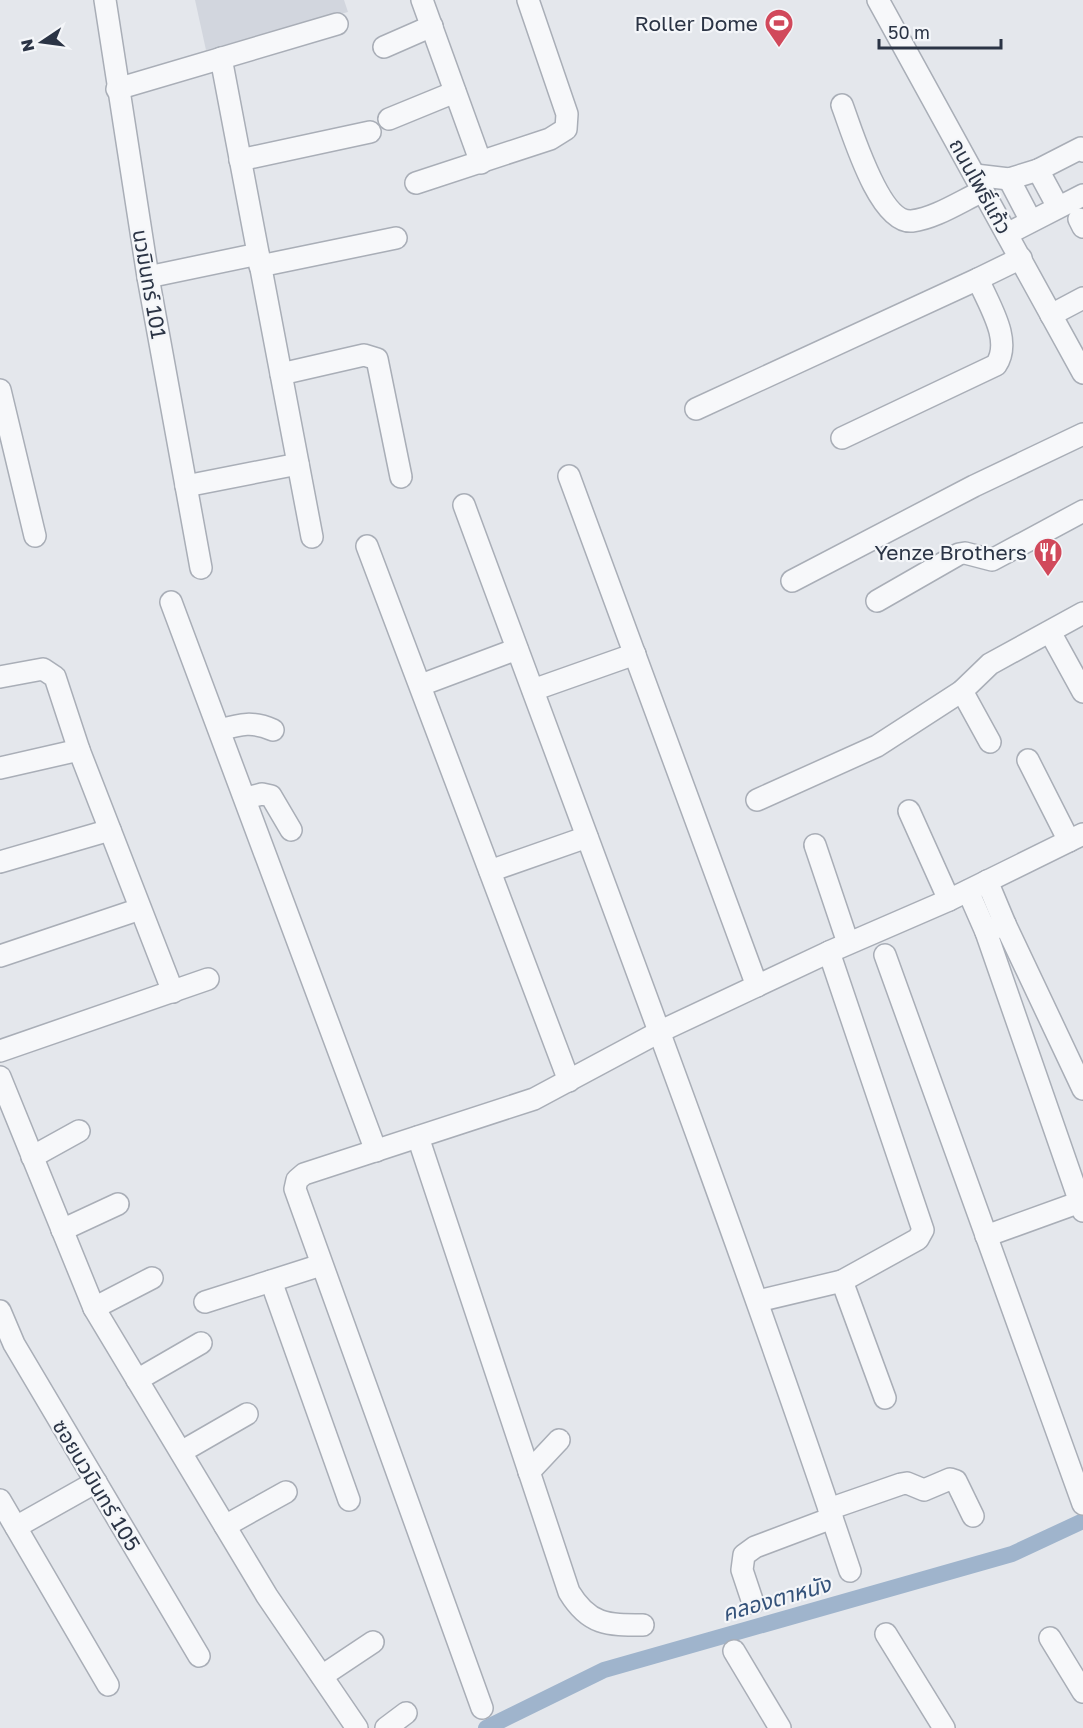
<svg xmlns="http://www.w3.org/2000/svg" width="1083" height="1728" font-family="'Golos Text','Noto Sans Thai',sans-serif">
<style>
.built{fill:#d2d6de}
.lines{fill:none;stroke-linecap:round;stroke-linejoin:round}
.canal{stroke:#9fb4cc;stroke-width:16}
.minor-casing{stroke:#a9aeb7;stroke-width:24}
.minor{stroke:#f7f8fa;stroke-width:21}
.labels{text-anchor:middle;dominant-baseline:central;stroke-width:4.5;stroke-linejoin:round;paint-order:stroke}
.poi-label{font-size:21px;fill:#2b3445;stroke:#f4f6f9;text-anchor:end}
.street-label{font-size:21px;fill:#2b3445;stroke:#f4f6f9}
.water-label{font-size:22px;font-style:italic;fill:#34527a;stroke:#f4f6f9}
</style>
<rect width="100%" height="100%" fill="#e4e7ec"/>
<!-- built -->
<path class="built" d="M195,0H344L348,12L206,50Z"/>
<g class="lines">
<!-- canal -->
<path class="canal" d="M486,1728L604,1670L1012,1554L1083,1521"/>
<!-- minor casing -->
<g class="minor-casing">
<g id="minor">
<path d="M105,0L148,277L201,568"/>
<path d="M422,0L481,163"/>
<path d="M878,0L1083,373"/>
<path d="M384,47L432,26"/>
<path d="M221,58L312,537"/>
<path d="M117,89L337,24"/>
<path d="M842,105C852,131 879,224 912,221C936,218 961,201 983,191"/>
<path d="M389,119L455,92"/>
<path d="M240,160L370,132"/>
<path d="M1038,170L1058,207"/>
<path d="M975,175L1009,179L1038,170L1081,148L1083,151"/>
<path d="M1009,179L1031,221"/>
<path d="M416,183L550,139L566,129L567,114L528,0"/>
<path d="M1079,219L1083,227"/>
<path d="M1007,234L1083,195"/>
<path d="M260,266L396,238"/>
<path d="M148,277L258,254"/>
<path d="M978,279L1021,258"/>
<path d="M1051,315L1083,298"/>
<path d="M281,374L364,355L377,359L401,477"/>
<path d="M0,390L35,536"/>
<path d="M696,409L978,279C988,304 1013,340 996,365L842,438"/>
<path d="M569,476L757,986"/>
<path d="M186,486L298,464"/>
<path d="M464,505C595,860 730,1213 850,1571"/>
<path d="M367,546L569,1081"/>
<path d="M792,581L974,486L1083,434"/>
<path d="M877,601L959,554L965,553L992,560L1083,511"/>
<path d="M171,602L376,1151"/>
<path d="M1050,632L1083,692"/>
<path d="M0,677L43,669L55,677L79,750L173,992"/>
<path d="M421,685L517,649"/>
<path d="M533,690L635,654"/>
<path d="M962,691L990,742"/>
<path d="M220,730C241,724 253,721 273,730"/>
<path d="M1028,760L1069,841"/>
<path d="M0,768L79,750"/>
<path d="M246,798L262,794L271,796L291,830"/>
<path d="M757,800L877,746L962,691L990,664L1083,613"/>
<path d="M909,811L949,900"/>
<path d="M815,845L848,943"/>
<path d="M0,862L110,830"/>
<path d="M490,871L587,837"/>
<path d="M987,881L1005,924"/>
<path d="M968,891L986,932L1083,1211"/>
<path d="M986,932L1005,924L1083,1089"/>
<path d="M829,952L923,1230L918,1239L842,1281L885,1398"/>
<path d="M885,955L1083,1504"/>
<path d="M0,956L140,909"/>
<path d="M0,1051L208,979"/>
<path d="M0,1077L94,1308L267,1596L357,1728"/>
<path d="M418,1137L569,1592C589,1625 607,1625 643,1625"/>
<path d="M32,1157L79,1131"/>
<path d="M62,1230L118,1204"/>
<path d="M986,1236L1080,1202"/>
<path d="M271,1281L349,1500"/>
<path d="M758,1301L842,1281"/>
<path d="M205,1302L321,1265"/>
<path d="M94,1308L152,1278"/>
<path d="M0,1311L14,1344L199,1656"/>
<path d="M137,1380L201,1343"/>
<path d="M181,1452L247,1414"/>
<path d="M529,1472L559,1440"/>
<path d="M0,1500L108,1685"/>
<path d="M829,1509L901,1484L907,1483L924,1490L950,1479L956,1481L973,1516"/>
<path d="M225,1526L286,1492"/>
<path d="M16,1527L96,1482"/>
<path d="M753,1603L742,1570L744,1555L755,1547L832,1518"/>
<path d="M886,1634L944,1728"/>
<path d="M1050,1638L1083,1692"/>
<path d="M734,1651L780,1728"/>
<path d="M322,1676L373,1642"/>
<path d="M482,1708L295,1189L297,1180L304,1174L534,1099L661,1031L829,952L949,900L1083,834"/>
<path d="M386,1728L406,1713"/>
</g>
</g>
<!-- minor -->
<use href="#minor" class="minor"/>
</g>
<!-- icons -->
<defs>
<g id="stadium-pin" transform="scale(1.5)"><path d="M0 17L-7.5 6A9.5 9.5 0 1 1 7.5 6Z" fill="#d1495b" stroke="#f4f6f9"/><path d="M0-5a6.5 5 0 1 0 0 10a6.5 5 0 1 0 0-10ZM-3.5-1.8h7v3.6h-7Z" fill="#fff"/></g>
<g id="restaurant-pin" transform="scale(1.5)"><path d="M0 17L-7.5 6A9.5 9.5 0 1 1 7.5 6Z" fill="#d1495b" stroke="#f4f6f9"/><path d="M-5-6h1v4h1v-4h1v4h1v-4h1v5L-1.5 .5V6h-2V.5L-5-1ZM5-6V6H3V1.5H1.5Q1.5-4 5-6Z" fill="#fff"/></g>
</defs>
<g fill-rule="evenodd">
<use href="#stadium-pin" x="779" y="23"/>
<use href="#restaurant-pin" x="1048" y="552"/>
</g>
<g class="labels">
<!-- poi labels -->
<g class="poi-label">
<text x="758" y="23">Roller Dome</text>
<text x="1027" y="552">Yenze Brothers</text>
</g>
<!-- street labels -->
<g class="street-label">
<text transform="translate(981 186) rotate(61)">ถนนโพธิ์แก้ว</text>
<text transform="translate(150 284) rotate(80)">นวมินทร์ 101</text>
<text transform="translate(97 1485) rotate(59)">ซอยนวมินทร์ 105</text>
</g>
<!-- water labels -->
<g class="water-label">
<text transform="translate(776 1598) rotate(-16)">คลองตาหนัง</text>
</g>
</g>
<!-- north arrow -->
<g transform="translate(42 42) rotate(257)" stroke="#f4f6f9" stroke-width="4.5" paint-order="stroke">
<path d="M0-4.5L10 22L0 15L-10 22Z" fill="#2b3445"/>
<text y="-9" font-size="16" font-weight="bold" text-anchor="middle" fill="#2b3445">N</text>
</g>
<!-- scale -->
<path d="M879 39v9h122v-9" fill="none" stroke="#2b3445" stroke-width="3"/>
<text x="888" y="39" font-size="18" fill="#2b3445" stroke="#f4f6f9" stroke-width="4.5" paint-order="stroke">50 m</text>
</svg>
